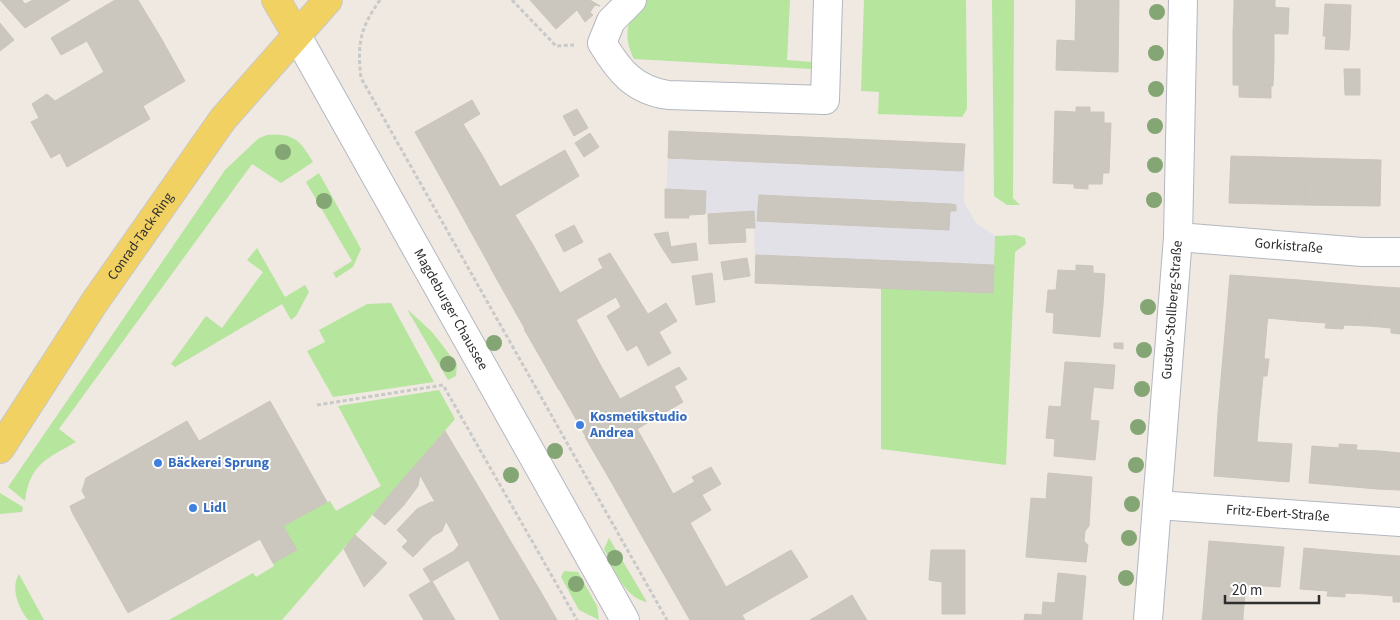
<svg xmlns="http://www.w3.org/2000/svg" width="1400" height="620" font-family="'Source Sans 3',sans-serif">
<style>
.industrial{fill:#e3e1e8}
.green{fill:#b6e59e}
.building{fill:#cbc7bf;stroke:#cbc5ba}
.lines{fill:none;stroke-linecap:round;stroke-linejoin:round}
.minor-casing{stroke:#b4b7c1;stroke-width:30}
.major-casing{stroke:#c9c9c9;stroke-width:30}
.path{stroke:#c9c9c9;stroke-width:3;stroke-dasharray:4 2.5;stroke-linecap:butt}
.minor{stroke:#fff;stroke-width:28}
.major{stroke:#f2d163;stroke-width:28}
.tree{fill:#84a574}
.shop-dot{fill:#3f7fe0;stroke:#fff;stroke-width:2}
.labels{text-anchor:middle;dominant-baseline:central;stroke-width:4;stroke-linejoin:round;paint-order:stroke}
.street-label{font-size:14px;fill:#2e2e2e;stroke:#fff}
.shop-label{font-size:14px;font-weight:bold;fill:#366cbe;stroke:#fff;text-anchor:start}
</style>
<rect width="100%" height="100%" fill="#efe9e1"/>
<!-- industrial -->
<path class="industrial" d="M669,131L965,144L964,202L976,223L995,236L993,293L755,283L754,211L689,215V218H665Z"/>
<!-- green -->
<g class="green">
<path d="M643,0H790L787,60L813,62L812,69L634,59C622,34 627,20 643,0Z"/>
<path d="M864,0H966L967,109L962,117L878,114L879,92L861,91Z"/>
<path d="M992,0H1014L1013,198L1020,205H1007L994,196Z"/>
<path d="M267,135C294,133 300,140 313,162L281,183L252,164L59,429L76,442C46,459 30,464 25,501L8,487L225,170L259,138Z"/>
<path d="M319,173L361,249L353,267L336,278L333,273L352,261L306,182Z"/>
<path d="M1016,235L1025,238L1026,244L1015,252L1006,465L881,449V288L993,293L995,236Z"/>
<path d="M257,248L285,297L305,285L309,292L296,316L291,320L282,304L175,367L171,364L206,316L222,328L263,272L247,260Z"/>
<path d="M391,303L434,382L333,397L307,351L325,342L319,330L367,304Z"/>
<path d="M407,309L432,332L457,364L456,376L448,380Z"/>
<path d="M439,390L455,419L282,620H169L253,573L256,577L274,566L273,563L296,550L283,526L327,502L330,501L336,511L381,486L338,406Z"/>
<path d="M0,493L23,507L22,512L0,514Z"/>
<path d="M609,538L647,602C624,598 614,568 604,549Z"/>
<path d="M564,571L578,572L597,606L599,620L579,610L561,577Z"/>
<path d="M19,574L44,620H28C19,609 10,588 19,574Z"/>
</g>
<!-- building -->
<g class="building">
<path d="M0,0H22L25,4L33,0H70L25,28Z"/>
<path d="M115,0H138L161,38L104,72L87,41L61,55L51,38Z"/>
<path d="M530,0H590L600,6L595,5L590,12L593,15L585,22L577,10L556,29Z"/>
<path d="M1076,0H1119L1118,72L1056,70L1057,40L1075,41Z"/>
<path d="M1234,0H1275V8L1234,6Z"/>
<path d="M1325,4L1351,5L1350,37L1323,36Z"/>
<path d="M1234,6L1289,8L1288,34L1233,33Z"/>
<path d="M0,23L14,40L0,51Z"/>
<path d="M1233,33L1274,34V60L1233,59Z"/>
<path d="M1326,36L1350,37L1349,50L1325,49Z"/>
<path d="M161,38L185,81L143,106L150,119L67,167L60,153L51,158L31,122L39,118L32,104L47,94L55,101Z"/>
<path d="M1233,59L1274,60L1273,86L1233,85Z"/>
<path d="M1344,69H1360V95H1345Z"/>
<path d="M1239,85H1271V98L1239,97Z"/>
<path d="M472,100L480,114L463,124L482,155L441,178L415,132Z"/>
<path d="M1076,107H1090V112H1104V123H1111L1110,148L1054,147L1055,111L1076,112Z"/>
<path d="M577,109L588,128L574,136L563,116Z"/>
<path d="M669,131L965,144L963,171L668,158Z"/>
<path d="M590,133L599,147L584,157L575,143Z"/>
<path d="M1054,147L1110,148L1109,173H1103L1102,184H1088V189L1074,188V184L1053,183Z"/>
<path d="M565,150L572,163L466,223L441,178L482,155L500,187Z"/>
<path d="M1231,156L1306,158L1305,205L1229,203Z"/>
<path d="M1306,158L1381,160L1380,206L1305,205Z"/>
<path d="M572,163L579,176L515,215L533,245L492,270L466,223Z"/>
<path d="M665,189L706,191L705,214L689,215V218H665Z"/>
<path d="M759,195L951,204L956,205V211H950L949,230L757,221Z"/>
<path d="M754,211L755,228H745L746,242L709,244L708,214Z"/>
<path d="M574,225L583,242L564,252L555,235Z"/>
<path d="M668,232L671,247L662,248L654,234Z"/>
<path d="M696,243L698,260L672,263L662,248Z"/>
<path d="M533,245L560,293L603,268L598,259L610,253L623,274L525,329L491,269Z"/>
<path d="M756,255L994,265L993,293L755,283Z"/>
<path d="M747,258L750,276L724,280L721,262Z"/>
<path d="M1076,265L1093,266V273L1105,274L1103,305L1047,301L1048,290H1056L1058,270L1076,271Z"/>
<path d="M712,273L715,302L696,305L692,276Z"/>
<path d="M623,274L659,332L627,351L607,316L621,307L616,297L576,320L601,366L559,390L524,329Z"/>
<path d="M1230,275L1299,280L1297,321L1268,318L1267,325L1226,322Z"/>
<path d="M1299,280L1370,286L1369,326L1344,325L1343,329L1325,328L1326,323L1297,321Z"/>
<path d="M1370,286L1400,288V334L1391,333V328L1369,326Z"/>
<path d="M1047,301L1103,305L1100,337L1053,333L1054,313L1046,312Z"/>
<path d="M666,303L677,321L659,332L648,314Z"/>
<path d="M1226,322L1267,325L1264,359H1269L1267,376H1263L1259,417L1218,413Z"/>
<path d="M659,332L671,353L648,366L637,345Z"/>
<path d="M1114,343H1123V349L1114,348Z"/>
<path d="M1065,362L1085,363L1084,383H1094L1090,420L1099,421L1095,460L1054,456L1055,439L1046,438L1049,406L1061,407Z"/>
<path d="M1085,363L1115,365L1113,389L1093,387L1094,383H1084Z"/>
<path d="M601,366L620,399L679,367L687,379L586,437L559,389Z"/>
<path d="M674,386L683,402L637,429L655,461L613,485L585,437Z"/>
<path d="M270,401L327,502L283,526L297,550L273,563L260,539L128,613L72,512L70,506L86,498L82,491L86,478L187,421L199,441Z"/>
<path d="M1218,413L1259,417L1257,442L1292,444L1289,482L1214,476Z"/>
<path d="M445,431L481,491L427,522L417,509L431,502H435L420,475L418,486L404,505L391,493Z"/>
<path d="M1339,444L1357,445L1356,450L1380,451L1377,489L1309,483L1312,446L1339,448Z"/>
<path d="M1380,451L1400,453V490L1377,489Z"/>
<path d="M655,461L673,494L694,482L702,495L639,531L613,485Z"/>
<path d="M711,467L721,484L702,495L692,477Z"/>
<path d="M1048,473L1092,477L1089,526L1085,531L1084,541L1088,545L1086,562L1026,557L1031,498L1046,499Z"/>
<path d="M481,491L508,537L431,582L423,569L454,551L459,545L446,521L442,531L433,536L413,557L402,547L427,522Z"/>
<path d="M391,493L404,505L385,525L373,515Z"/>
<path d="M702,495L711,510L690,523L708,555L666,578L639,531Z"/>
<path d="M417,509L427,522L408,541L397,530Z"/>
<path d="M355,535L387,563L364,587L344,549Z"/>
<path d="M508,537L538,587L495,610L468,560Z"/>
<path d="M1209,541L1284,547L1280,587L1246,585L1243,615L1203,612Z"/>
<path d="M1304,548L1372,554L1368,594L1345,593V597L1327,596L1328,591L1300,589Z"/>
<path d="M791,550L800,564L702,620H690L666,578L708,555L726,587Z"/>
<path d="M931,550H965V614H942V582L929,580Z"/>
<path d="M1372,554L1400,556V602H1393V596L1368,594Z"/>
<path d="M800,564L808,577L742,615L745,620H702Z"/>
<path d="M1058,573L1086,576L1082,620H1024L1025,614L1042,615L1043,602L1055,603Z"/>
<path d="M432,581L455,620H424L409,595Z"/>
<path d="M538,587L557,620H500L495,610Z"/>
<path d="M852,595L867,620H835L829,609Z"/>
<path d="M829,609L835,620H810Z"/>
<path d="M1203,612L1243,615V620H1202Z"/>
</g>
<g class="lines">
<!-- minor casing -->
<g class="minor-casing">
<g id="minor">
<path d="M632,0L611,21L602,43C619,71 634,90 668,95L825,100L828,0"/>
<path id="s1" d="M296,34L625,620"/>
<path id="s2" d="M1178,237L1362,252H1400"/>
<path id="s3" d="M1157,505L1400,522"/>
<path id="s4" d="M1148,620L1178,237L1183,0"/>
</g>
</g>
<!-- major casing -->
<g class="major-casing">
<g id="major">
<path d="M276,0L296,34"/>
<path id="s5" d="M0,449L94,303L223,119L328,0"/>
</g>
</g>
<!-- path -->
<g class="path">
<path d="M380,0C360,28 357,44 361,78L667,620"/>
<path d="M512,0L556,46L574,45"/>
<path d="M317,405L443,385L577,620"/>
</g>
<!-- minor -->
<use href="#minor" class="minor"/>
<!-- major -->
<use href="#major" class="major"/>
</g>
<!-- trees -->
<g class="tree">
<circle cx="1157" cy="12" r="8"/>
<circle cx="1156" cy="53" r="8"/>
<circle cx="1156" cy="89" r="8"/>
<circle cx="1155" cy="126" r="8"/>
<circle cx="283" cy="152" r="8"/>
<circle cx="1155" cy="165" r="8"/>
<circle cx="1154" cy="200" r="8"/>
<circle cx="324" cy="201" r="8"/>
<circle cx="1148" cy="307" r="8"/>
<circle cx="494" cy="343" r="8"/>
<circle cx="1144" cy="350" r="8"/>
<circle cx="448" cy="364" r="8"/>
<circle cx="1142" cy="389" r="8"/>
<circle cx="1138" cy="427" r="8"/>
<circle cx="555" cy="451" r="8"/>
<circle cx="1136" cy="465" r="8"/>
<circle cx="511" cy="475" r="8"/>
<circle cx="1132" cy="504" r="8"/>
<circle cx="1129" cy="538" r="8"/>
<circle cx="615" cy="558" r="8"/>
<circle cx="1126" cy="578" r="8"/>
<circle cx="576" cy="584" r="8"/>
</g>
<!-- markers -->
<g class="shop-dot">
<circle cx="580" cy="425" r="5"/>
<circle cx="158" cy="463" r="5"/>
<circle cx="193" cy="508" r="5"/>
</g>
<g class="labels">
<!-- street labels -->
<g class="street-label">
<text stroke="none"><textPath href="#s5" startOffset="255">Conrad-Tack-Ring</textPath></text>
<text stroke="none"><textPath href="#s2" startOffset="111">Gorkistraße</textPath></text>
<text stroke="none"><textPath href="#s1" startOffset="316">Magdeburger Chaussee</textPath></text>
<text stroke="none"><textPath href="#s4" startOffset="311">Gustav-Stollberg-Straße</textPath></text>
<text stroke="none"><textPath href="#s3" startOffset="121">Fritz-Ebert-Straße</textPath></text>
</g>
<!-- shop labels -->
<g class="shop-label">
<text x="590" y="417">Kosmetikstudio<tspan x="590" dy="16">Andrea</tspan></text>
<text x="168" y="463">Bäckerei Sprung</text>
<text x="203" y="508">Lidl</text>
</g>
</g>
<!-- scale -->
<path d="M1225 595v8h94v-8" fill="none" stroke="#2e2e2e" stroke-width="2.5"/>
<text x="1232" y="595" font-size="15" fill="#2e2e2e" stroke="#ffffff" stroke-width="4" paint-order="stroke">20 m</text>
</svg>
